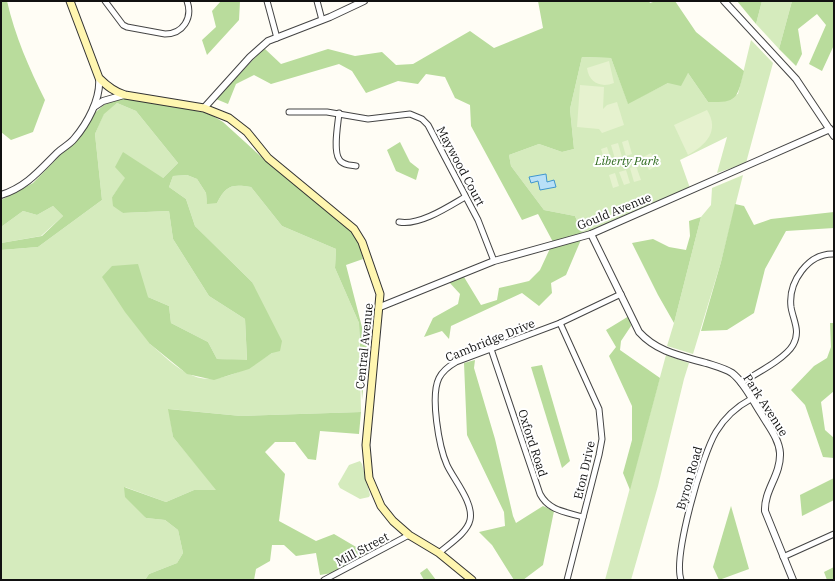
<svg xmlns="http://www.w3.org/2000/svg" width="835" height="581" font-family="'IBM Plex Serif',serif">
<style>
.green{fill:#d5ebbd}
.forest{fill:#b9dc9c}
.pitch{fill:#e6f2cf}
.water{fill:#b9e0f7;stroke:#3f96cf}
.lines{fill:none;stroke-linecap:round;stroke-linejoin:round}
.minor-casing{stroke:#444;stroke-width:7}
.tertiary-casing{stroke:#444;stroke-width:8}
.secondary-casing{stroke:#333;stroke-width:9}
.minor{stroke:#fff;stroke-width:5}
.tertiary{stroke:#fff;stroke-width:6}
.secondary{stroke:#fff6b0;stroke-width:7}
.labels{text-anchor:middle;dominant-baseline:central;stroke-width:4;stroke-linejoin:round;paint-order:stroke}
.park-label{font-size:12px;font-style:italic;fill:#2f6b1f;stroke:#fff}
.street-label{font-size:12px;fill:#111;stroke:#fff}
</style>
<rect width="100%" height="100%" fill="#fffdf5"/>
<!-- green -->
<g class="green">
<path d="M762,1H792L779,49L756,24Z"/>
<path d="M751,40L773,63L746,163L717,173L727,137L680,160L691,191L583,235L575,216L544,210L511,166L509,155L539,144L562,152L574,149L570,109L582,57L611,58L628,103L688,73L708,102L738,94Z"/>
<path d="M117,103L136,111L178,163L163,178H126L112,197L123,213L169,211L173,239L209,296L245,319L247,361L217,359L208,342L171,323L169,306L148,297L150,344C162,354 174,366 187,373C215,389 249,368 272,353L252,282L195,226L186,199L169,187L173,176L187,175L197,179L206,193L207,203H217C226,185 232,184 251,187L282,226L336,249L335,268L359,323L361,412L241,416L169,409L173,437L217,490H194L166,502L125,487L146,518L165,520L178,530L183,553L177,563L149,574L145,580H1V250L38,247L102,200L95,134L104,113Z"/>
<path d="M743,175L721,262L693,354L667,346L674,323L701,217L711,205L712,188Z"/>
<path d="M53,206L63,216L41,236L1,243V227L23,211L37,215Z"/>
<path d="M666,355L689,363L684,379L658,486L631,580H605Z"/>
<path d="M360,461L362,464L370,495L369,497L360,499L340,488L338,484L349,465Z"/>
</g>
<!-- forest -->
<g class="forest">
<path d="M1,1H7C15,36 29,68 45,100L33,132L11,140L1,132Z"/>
<path d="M221,1H240L239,20L207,55L202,40L216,27L212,11Z"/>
<path d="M538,1H649L650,3L656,1H675L696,32L744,71C737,98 738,103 708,102L688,73L681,86L668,83L628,104L611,58L582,57L570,109L574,149L562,152L539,144L509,155L511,166L544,210L575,216L583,235L566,275L551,283L552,293L539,306L522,293L451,326L449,339L442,331L424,337L433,318L458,304L460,294L449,282L464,277L481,305L497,300L499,288L529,281L540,270L553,242L538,214L522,220L471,126L470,105L455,98L445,77L426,74L418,84L398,81L366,93L352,71L339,64L271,84L254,75L236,84L228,104L216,99L264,48L281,64L328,49L355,56L382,52L396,65L413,64L470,31L494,48L543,28Z"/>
<path d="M737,1H762L756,24Z"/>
<path d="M792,1H834V45L822,71L809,64L826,25L817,14L798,29L802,54L796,66L779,49Z"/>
<path d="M111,99H129L208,113L223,122L268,163L349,228L358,239L363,259L346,265L364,335H368L362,400L359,323L335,268L336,249L282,226L251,187C232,184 226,185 217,203L207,204L206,193L197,179L187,175L173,176L169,187L186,199L195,226L252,282L282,341L280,351L272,353L249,369L214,380L187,374L150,344L125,312L102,277L112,266L138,264L148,297L169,306L171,323L208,342L217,359L247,360L245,319L209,296L173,239L169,211L123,213L113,206L112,197L125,178L115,167L123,152L163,178L178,163L136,111L117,103L104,114L95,134L102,200L38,247L1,250V243L42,236L63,216L53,206L37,215L23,211L1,227V200L33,183L76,139L91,116Z"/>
<path d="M400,142L410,162L419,169L416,180L396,171L387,150Z"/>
<path d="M735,204L744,206L754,225L771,219L834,212V228L786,231L765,269L754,313L727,330L701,331L721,262Z"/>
<path d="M701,217L674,323L658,295L632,243L653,239L669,247L686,250L690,236L689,221Z"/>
<path d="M629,316L631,326L621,341L620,350L660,378L630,490L623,473L632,440V406L609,356L616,347L606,330Z"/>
<path d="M830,323H834V391L821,402L825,430L834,438V458L823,457L805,405L791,390L814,366L827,358L831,347Z"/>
<path d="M475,360L474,368L495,439L513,516L516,523L543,506L554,511L543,565L523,580H514L492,545L479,532L505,526L504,512L467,435L464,363Z"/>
<path d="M542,365L570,461L562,468L531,367Z"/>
<path d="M168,409L241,416L361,412L359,434L320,431L316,460L308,459L295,442H275L265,452L285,474L279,521L316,541L334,534L368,554L332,573L320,575L316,553L296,556L284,545H272L270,561L256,569L254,580H145L149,574L177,563L183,553L178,530L165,520L146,518L125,497L124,487L166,502L194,490H216L173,437Z"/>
<path d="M834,478V500L802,516L800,495Z"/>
<path d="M731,506L749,569L719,580L713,567Z"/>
<path d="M834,567V580H827L824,572Z"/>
<path d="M427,568L436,580H424L420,573Z"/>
</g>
<!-- pitch -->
<g class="pitch">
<path d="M609,61L614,83C601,88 589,83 587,68Z"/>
<path d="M580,85L604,87L603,109L607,105L617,102L624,125L602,133L599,129L577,127Z"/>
<path d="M707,110C720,131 706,145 688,155L674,125Z"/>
<path d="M628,140L632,154L626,156L622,142Z"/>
<path d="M618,143L622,157L615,159L611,145Z"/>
<path d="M607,147L611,160L605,162L601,149Z"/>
<path d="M651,153L657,166L649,170L643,157Z"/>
<path d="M636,166L641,180L634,182L630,168Z"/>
<path d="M626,170L630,183L624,185L619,172Z"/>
<path d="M615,173L619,186L613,188L609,175Z"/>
</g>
<!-- water -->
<path class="water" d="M546,174L547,182L554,180L556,187L540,190L538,181L531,183L529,177Z"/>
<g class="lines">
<!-- minor casing -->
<g class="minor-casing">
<g id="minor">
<path d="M105,1L123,25L127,27L165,34C183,34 193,18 187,1"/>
<path d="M267,1L277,38"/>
<path d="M317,1L322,20"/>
<path d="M289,112H327L368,119L410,114L422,119L428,125L478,220L494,261"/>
<path d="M339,113C338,124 333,150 339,159C342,165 350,165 356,166"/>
<path d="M399,222C419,226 448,207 465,197"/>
<path d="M560,323L599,409L602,439L599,455L567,580"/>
<path d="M491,349L540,494C549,511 566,512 583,517"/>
<path d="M741,383C755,374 785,359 793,345C801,331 793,320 791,307C788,282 808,253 834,254"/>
<path d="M439,553C449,544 467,533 470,520C474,503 454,480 447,465C439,447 430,396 439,378C443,370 449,366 456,362L560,323L621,294"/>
<path d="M783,557L834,534"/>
<path d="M324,580L409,535"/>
<path d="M681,580C673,556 702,455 716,432C725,417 736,407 751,399"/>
</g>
</g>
<!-- tertiary casing -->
<g class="tertiary-casing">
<g id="tertiary">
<path d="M724,1L796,79L834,136"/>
<path d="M94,107L103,101L124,95"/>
<path d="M204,108L250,57L268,41L330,17L364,1"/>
<path d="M1,195C26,187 39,171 57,153C62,148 69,145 74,139C87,124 101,99 99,78"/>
<path d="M591,234L639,332C657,352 681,356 706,363C715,366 724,368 732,373C745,383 753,402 762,415C769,427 779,439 780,453C781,475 764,490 765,511L793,580"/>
<path d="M380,307L494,261L591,234L830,129"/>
</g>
</g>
<!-- secondary casing -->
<g class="secondary-casing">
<path id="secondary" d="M70,1L99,78C107,86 114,92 125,95L204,108L229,118L247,132L268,158L354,229L362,242L380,294L366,445L369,478L381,506L393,521L409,535L439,553L472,580"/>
</g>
<!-- minor -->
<use href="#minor" class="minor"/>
<!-- tertiary -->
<use href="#tertiary" class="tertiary"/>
<!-- secondary -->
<use href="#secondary" class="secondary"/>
</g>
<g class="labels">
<!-- park labels -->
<g class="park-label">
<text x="627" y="160">Liberty Park</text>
</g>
<!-- street labels -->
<g class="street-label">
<text transform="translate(461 166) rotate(62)">Maywood Court</text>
<text transform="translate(614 211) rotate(-22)">Gould Avenue</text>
<text transform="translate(490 340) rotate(-22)">Cambridge Drive</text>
<text transform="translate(364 346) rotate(-84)">Central Avenue</text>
<text transform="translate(766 405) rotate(57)">Park Avenue</text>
<text transform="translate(533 443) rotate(72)">Oxford Road</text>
<text transform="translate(584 470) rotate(-77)">Eton Drive</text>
<text transform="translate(689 478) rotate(-74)">Byron Road</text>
<text transform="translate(362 549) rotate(-28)">Mill Street</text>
</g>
</g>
<!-- border -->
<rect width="835" height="581" fill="none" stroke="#111111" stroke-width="4"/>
</svg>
